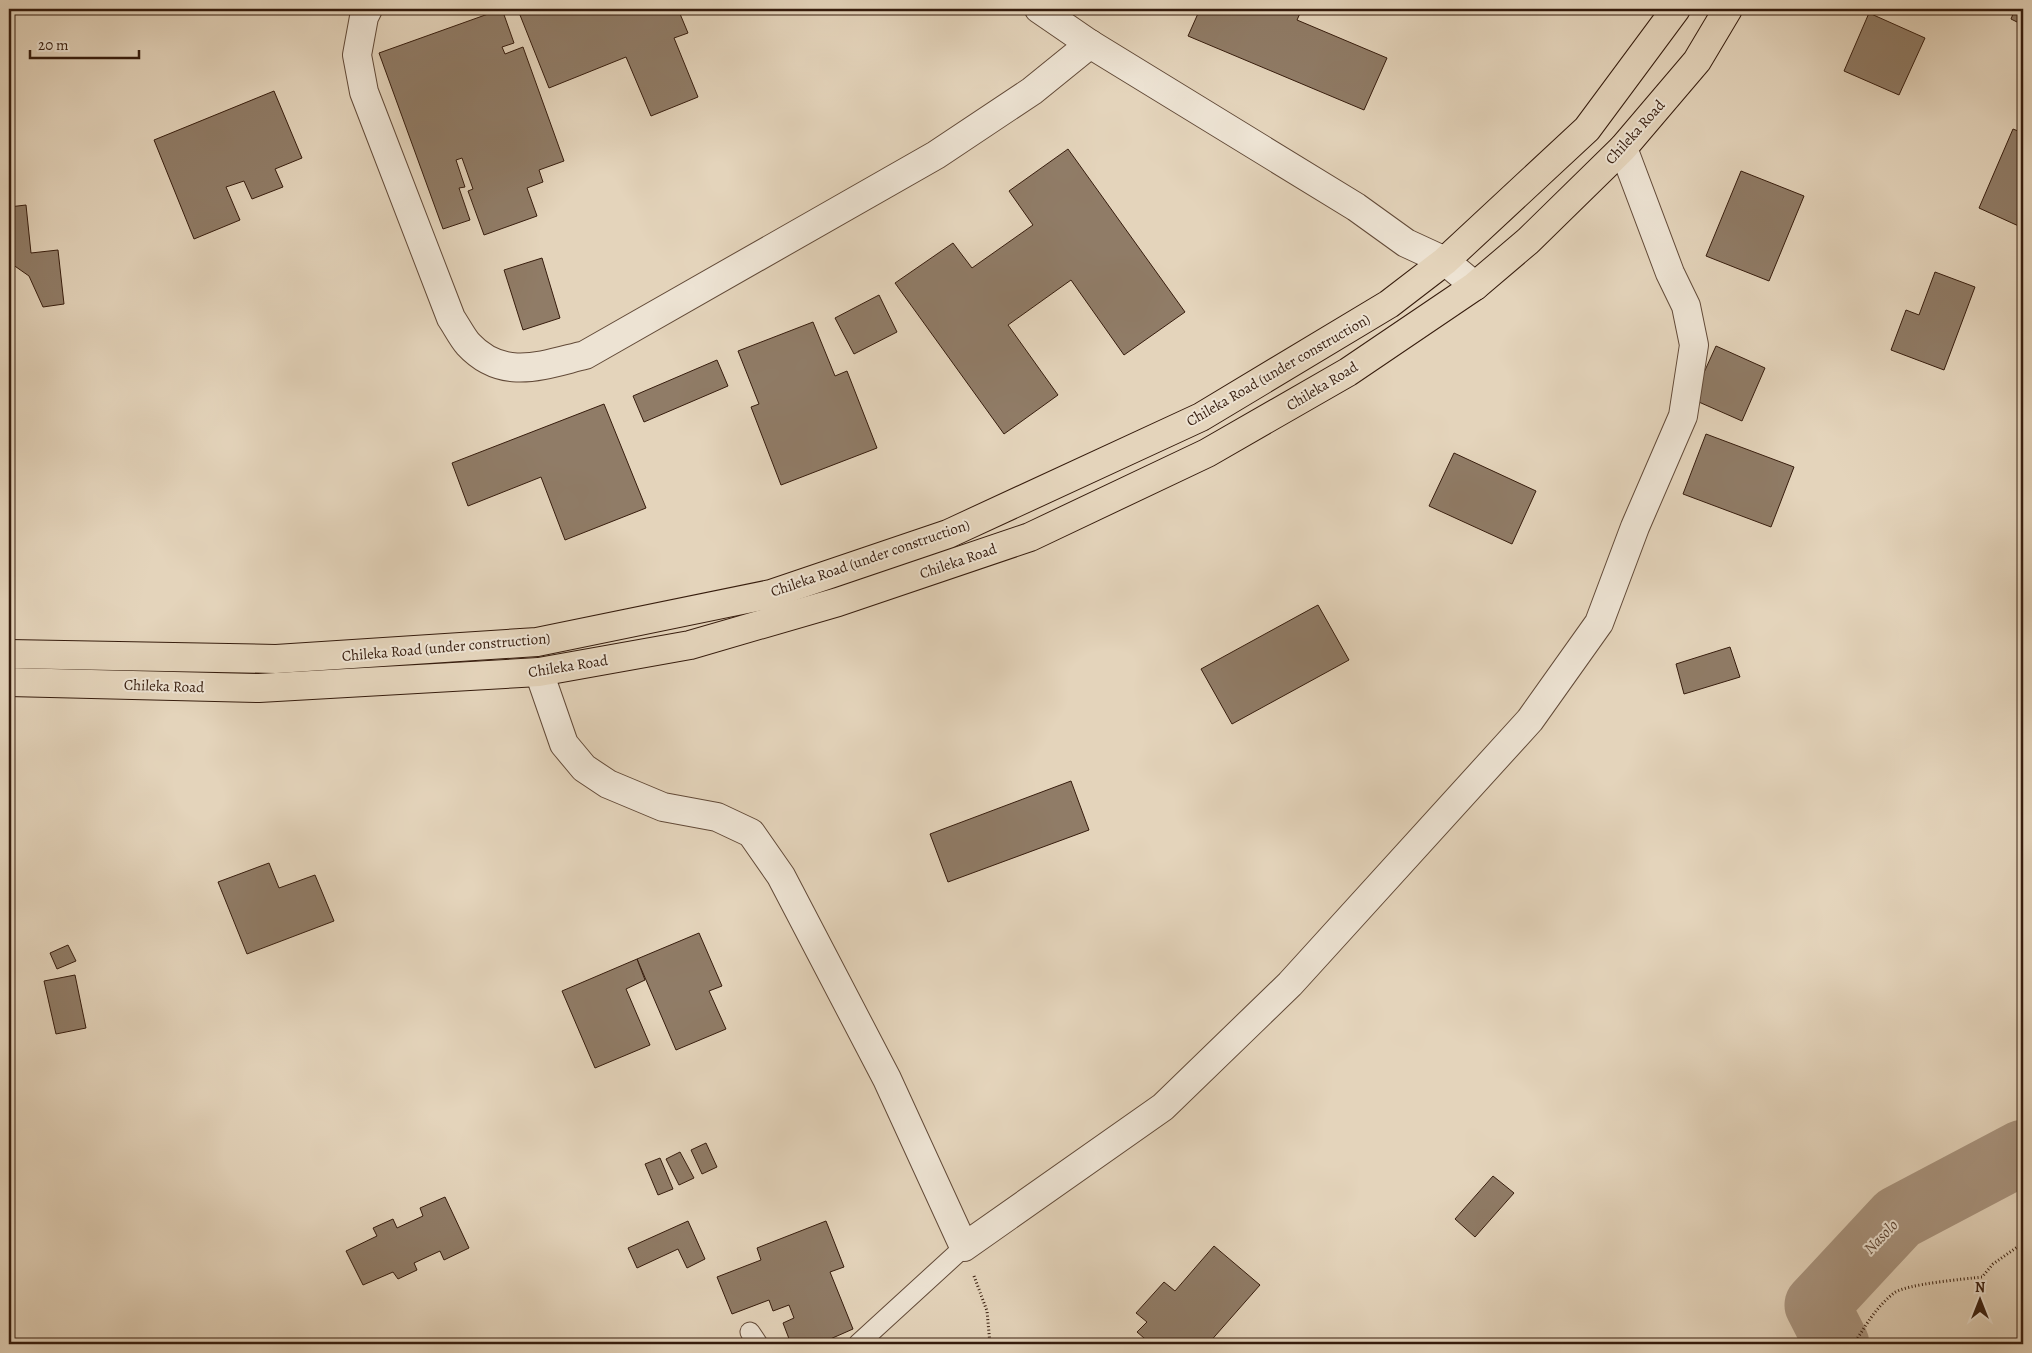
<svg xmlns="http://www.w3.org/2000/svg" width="2032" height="1353" font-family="Alegreya,serif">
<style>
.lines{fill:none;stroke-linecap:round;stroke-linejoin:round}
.river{stroke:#a99580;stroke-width:65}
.building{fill:#907c67;stroke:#361c0d}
.lane-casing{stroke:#624a38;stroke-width:21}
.street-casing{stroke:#624a38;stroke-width:30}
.highway-casing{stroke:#361c0d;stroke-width:30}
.path{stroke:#361c0d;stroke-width:3;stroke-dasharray:1 2.5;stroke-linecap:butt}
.lane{stroke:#ede3d3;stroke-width:19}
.street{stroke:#ede3d3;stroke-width:28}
.highway{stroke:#e4d4bb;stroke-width:28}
.labels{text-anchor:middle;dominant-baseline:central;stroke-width:4;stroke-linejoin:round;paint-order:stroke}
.street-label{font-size:15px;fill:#361c0d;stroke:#ede3d3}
.water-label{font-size:16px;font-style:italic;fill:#5e4635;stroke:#ede3d3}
</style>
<rect width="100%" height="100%" fill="#e4d4bb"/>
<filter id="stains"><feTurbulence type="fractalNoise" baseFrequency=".004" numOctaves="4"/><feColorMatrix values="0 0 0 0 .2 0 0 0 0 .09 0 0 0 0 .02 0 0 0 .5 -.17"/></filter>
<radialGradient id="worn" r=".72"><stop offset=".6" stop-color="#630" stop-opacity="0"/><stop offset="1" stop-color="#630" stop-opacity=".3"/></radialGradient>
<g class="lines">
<!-- river -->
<path class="river" d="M1837,1344L1817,1305L1898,1218L2023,1152"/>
</g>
<!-- building -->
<g class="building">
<path d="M502,9L514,43L502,47L505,54L523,47L564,161L539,170L543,182L527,188L537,216L484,235L468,191L473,189L462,158L456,160L465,187L459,188L470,220L443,229L379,53Z"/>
<path d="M521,9H678L688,33L674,38L698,97L651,116L626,57L549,88L518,10Z"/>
<path d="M1200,9H1302L1297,20L1387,58L1364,110L1188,36Z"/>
<path d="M2015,9H2023V25L2011,19Z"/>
<path d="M1869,13L1925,38L1899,95L1844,71Z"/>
<path d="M274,91L302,158L275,169L283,187L252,199L244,181L226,187L240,220L194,239L154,140Z"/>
<path d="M2013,129L2023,133V228L1979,208Z"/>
<path d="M1068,149L1185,312L1124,355L1071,280L1008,325L1058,395L1004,434L895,283L953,243L972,268L1033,225L1009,191Z"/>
<path d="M1741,171L1804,196L1769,281L1706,256Z"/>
<path d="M26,205L31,253L58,250L64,304L43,307L29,276L9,262V207Z"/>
<path d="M542,258L560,318L523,330L504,270Z"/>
<path d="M1935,272L1975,287L1944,370L1891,350L1906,310L1919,315Z"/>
<path d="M879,295L897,332L854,354L835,318Z"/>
<path d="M813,322L835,376L847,371L877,448L781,485L751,407L759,404L738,351Z"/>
<path d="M1716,346L1765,368L1742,421L1692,399Z"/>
<path d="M717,360L728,386L644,422L633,396Z"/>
<path d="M604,404L646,508L565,540L541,477L468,506L452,463Z"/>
<path d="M1706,434L1794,467L1771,527L1683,494Z"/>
<path d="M1454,453L1536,491L1512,544L1429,506Z"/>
<path d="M1318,605L1349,660L1232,724L1201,669Z"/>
<path d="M1730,647L1740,677L1684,694L1676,664Z"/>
<path d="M1071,781L1089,830L948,882L930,834Z"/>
<path d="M269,863L279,888L315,875L334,921L247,954L218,882Z"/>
<path d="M699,933L722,986L709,991L726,1029L676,1050L637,959Z"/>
<path d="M68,945L76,961L57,969L50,953Z"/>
<path d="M637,959L645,980L626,989L650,1045L595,1068L562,991Z"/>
<path d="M75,975L86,1028L56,1034L44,981Z"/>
<path d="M706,1143L717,1167L702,1174L691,1150Z"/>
<path d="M680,1152L694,1178L679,1185L666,1159Z"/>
<path d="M660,1158L673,1189L658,1195L645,1164Z"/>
<path d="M1493,1176L1514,1193L1475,1237L1455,1219Z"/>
<path d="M445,1197L469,1248L444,1260L440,1251L414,1263L417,1270L398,1279L393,1272L363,1285L346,1251L377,1236L373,1228L393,1219L397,1228L423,1216L420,1208Z"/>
<path d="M688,1221L705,1259L687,1268L678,1249L637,1268L628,1248Z"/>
<path d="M826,1221L844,1267L830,1272L853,1329L828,1340L830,1344H791L783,1323L794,1318L789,1305L773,1311L769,1300L732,1314L717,1277L761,1260L757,1248Z"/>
<path d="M1214,1246L1260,1285L1208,1344L1200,1340L1197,1344H1151L1137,1332L1147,1322L1136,1313L1164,1282L1175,1291Z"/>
</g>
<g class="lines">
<!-- lane casing -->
<g class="lane-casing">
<g id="lane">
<path d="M750,1332L758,1344"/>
<path d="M858,1344L964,1247"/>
</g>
</g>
<!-- street casing -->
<g class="street-casing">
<g id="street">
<path d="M368,9L364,17L357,55L364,92L451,318C457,327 462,337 468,344C503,382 543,365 585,355L936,155L1032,91L1090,44"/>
<path d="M1039,9L1090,44L1356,207L1406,243L1445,261L1475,286"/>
<path d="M539,672L564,744L584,768L608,784L663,807L717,817L751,833L781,876L887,1079L964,1247L1163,1107L1290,984L1530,720L1599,623L1635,527L1683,416L1694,345L1686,306L1670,273L1623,148"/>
</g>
</g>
<!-- highway casing -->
<g class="highway-casing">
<g id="highway">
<path d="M9,654L276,659L537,642L771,594L948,534L1201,417L1389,304L1445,261L1587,129L1676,9"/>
<path d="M9,682L259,688L539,672L690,645L838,602L1030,537L1207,453L1348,372L1475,286L1528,241L1623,148L1697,61L1728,9"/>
</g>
</g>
<!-- path -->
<g class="path">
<path d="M974,1276L987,1311L990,1344"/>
<path d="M1854,1344C1865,1326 1877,1306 1894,1293C1906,1284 1965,1279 1982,1277L1993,1264L2023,1243"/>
</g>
<!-- lane -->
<use href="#lane" class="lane"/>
<!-- street -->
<use href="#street" class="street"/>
<!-- highway -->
<use href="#highway" class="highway"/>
</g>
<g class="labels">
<!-- street labels -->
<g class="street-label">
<text transform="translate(1635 132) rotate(-48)">Chileka Road</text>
<text transform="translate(1278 370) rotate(-30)">Chileka Road (under construction)</text>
<text transform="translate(1322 386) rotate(-31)">Chileka Road</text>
<text transform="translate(870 558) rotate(-19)">Chileka Road (under construction)</text>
<text transform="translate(958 561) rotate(-19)">Chileka Road</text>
<text transform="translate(446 647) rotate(-5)">Chileka Road (under construction)</text>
<text transform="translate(568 666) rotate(-9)">Chileka Road</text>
<text transform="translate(164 686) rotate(2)">Chileka Road</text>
</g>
<!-- water labels -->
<g class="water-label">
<text transform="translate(1881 1237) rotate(-46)">Nasolo</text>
</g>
</g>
<!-- margin -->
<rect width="2032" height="1353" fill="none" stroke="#e4d4bb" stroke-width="30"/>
<rect x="10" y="10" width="2012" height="1333" fill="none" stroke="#361c0d" stroke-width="2.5"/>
<rect x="15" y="15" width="2002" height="1323" fill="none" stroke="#361c0d"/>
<!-- north arrow -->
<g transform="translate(1980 1300)" stroke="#ede3d3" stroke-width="4" paint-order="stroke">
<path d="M0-4L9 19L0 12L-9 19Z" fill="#361c0d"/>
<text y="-8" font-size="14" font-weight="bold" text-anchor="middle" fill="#361c0d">N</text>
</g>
<!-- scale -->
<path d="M30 50v8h109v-8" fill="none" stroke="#361c0d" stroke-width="2.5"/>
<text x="38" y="50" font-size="15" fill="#361c0d" stroke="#ede3d3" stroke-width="4" paint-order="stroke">20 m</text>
<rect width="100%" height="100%" filter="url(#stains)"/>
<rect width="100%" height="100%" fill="url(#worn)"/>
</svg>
